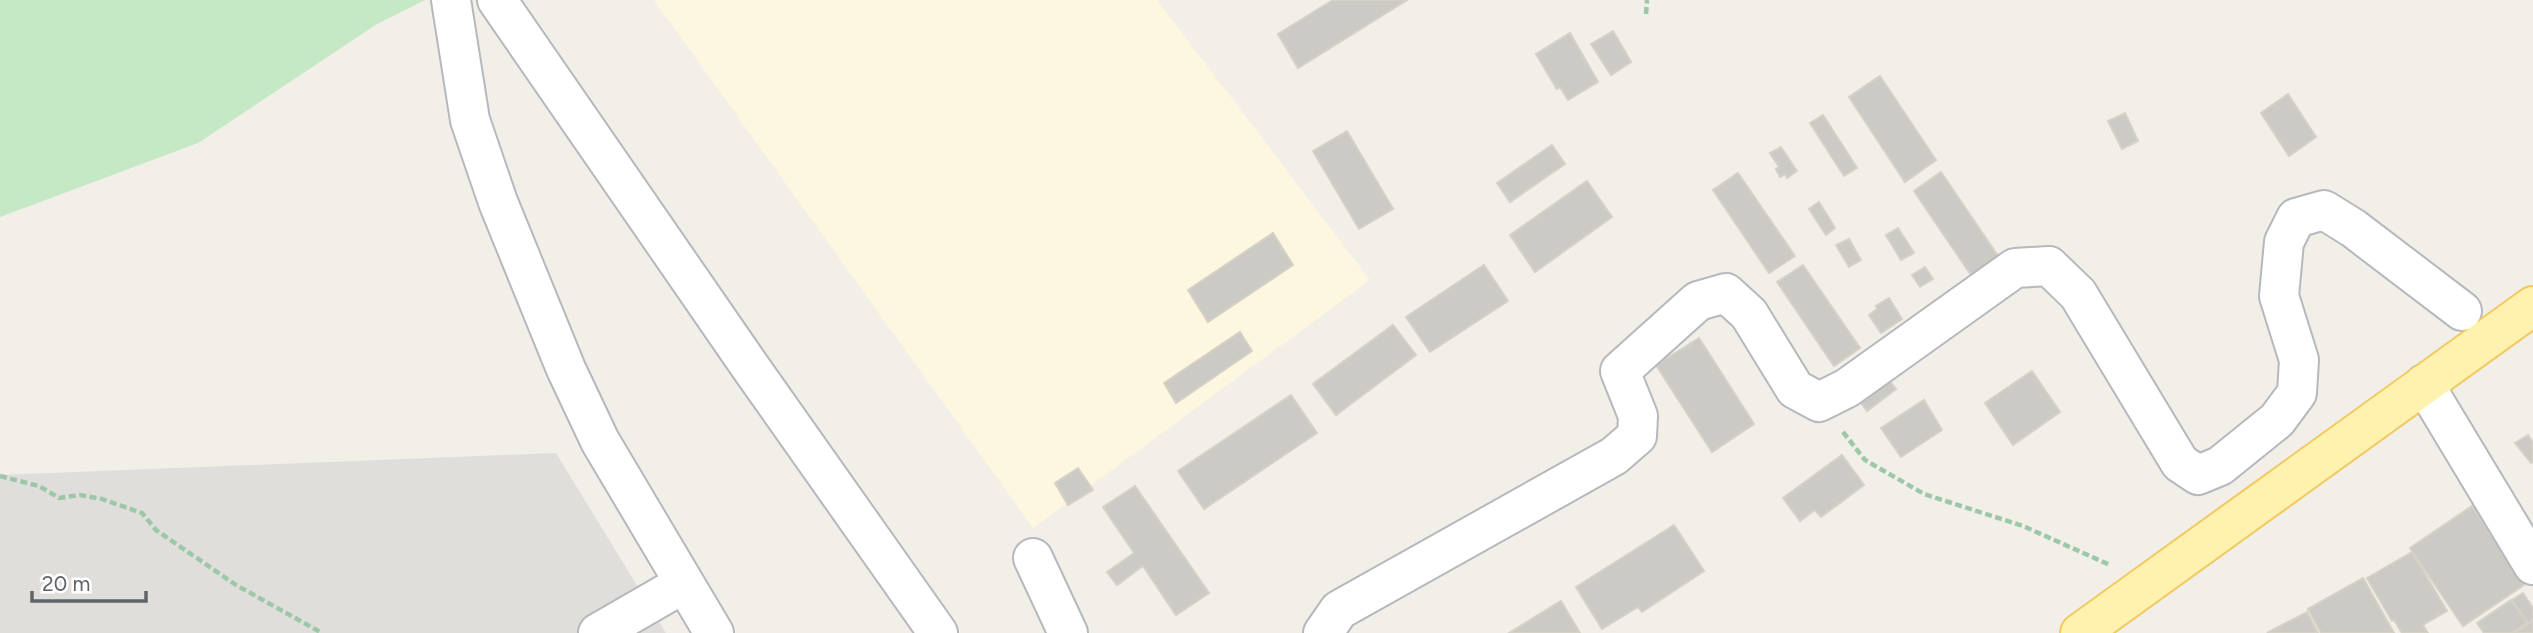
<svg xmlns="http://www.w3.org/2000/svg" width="2533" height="633" font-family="Figtree,sans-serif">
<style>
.commercial{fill:#fef7e0}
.industrial{fill:#e0deda}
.green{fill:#c5e8c5}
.building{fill:#cccac5;stroke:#d6d1c6;stroke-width:2}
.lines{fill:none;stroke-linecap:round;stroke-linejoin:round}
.minor-casing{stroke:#b5b8bc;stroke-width:42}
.major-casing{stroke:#f2c960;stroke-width:42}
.path{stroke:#9cc7a9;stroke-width:4.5;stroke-dasharray:7 3.5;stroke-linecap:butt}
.minor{stroke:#fff;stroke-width:38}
.major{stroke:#fff2af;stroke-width:38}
</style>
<rect width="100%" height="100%" fill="#f1efe8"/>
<!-- commercial -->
<path class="commercial" d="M654,0H1157L1370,280L1033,528Z"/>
<!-- industrial -->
<path class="industrial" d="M556,453L666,633H0V475Z"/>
<!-- green -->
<path class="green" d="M0,0H425L377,24L198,143L0,217Z"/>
<!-- building -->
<g class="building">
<path d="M1333,0H1407L1298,68L1278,34Z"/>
<path d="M1613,31L1631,62L1611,75L1591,44Z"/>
<path d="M1570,33L1598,82L1568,100L1560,87L1557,89L1536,54Z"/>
<path d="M1880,76L1936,160L1905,182L1849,97Z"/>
<path d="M2288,94L2316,137L2289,156L2261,113Z"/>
<path d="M2125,113L2138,141L2122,149L2108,121Z"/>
<path d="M1823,115L1857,168L1844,176L1810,123Z"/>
<path d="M1347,131L1393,209L1359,229L1313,151Z"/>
<path d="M1552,145L1565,164L1510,202L1497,183Z"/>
<path d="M1781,147L1797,171L1787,178L1785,174L1780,177L1776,169L1779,167L1770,153Z"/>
<path d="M1941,172L1998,256L1971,275L1914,191Z"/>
<path d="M1738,173L1795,256L1769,273L1713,190Z"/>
<path d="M1587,181L1612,217L1535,272L1510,235Z"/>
<path d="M1819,202L1835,228L1826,235L1809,209Z"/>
<path d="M1898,228L1914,253L1901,260L1886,235Z"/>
<path d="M1273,233L1293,265L1208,322L1188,290Z"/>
<path d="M1849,239L1861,260L1849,267L1836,245Z"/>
<path d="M1484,265L1508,301L1430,352L1406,317Z"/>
<path d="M1803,265L1860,348L1834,366L1777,282Z"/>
<path d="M1925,267L1933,279L1920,287L1912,275Z"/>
<path d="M1889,298L1902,319L1881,333L1869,315L1877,309L1876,306Z"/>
<path d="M1393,325L1416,355L1336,415L1313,384Z"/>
<path d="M1240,332L1252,351L1176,403L1164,383Z"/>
<path d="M1699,338L1754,424L1712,452L1656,365Z"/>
<path d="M2032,371L2060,412L2013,445L1985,403Z"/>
<path d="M1887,378L1896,389L1867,411L1859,400Z"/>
<path d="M1291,395L1317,433L1204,509L1178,471Z"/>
<path d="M1924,400L1942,430L1901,457L1881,428Z"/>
<path d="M2528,435L2533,443V462L2531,463L2515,443Z"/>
<path d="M1842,455L1864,485L1821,517L1815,510L1800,521L1783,498Z"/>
<path d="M1078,468L1093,490L1068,505L1055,483Z"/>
<path d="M1135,486L1209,593L1176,615L1143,566L1117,585L1107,572L1134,553L1103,507Z"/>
<path d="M2472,506L2524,585L2463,626L2410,548Z"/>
<path d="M1674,525L1704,571L1642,612L1638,607L1602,629L1576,587Z"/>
<path d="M2412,552L2447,611L2423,625L2428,633H2402L2394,620L2392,621L2367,578Z"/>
<path d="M2363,578L2394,633H2321L2308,609Z"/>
<path d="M2523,593L2533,608V619L2528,623L2512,600Z"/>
<path d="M2511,600L2527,623L2512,633H2484L2477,623Z"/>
<path d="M1561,601L1580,633H1509Z"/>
<path d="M2307,612L2318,633H2267Z"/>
<path d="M2533,621V633H2515Z"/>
</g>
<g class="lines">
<!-- minor casing -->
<g class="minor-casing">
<g id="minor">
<path d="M451,0L470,120L498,202L566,369L600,441L714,633"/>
<path d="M497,0L751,368L938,633"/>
<path d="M2424,384L2533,565"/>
<path d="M1033,558L1068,633"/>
<path d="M598,633L683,584"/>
<path d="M1323,633L1339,610L1614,456L1637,436L1638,416L1620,371L1698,301L1726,293L1749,314L1795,389L1819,402L1847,388L2015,268L2049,266L2078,294L2180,463L2198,475L2220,466L2277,420L2297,393L2299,360L2279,296L2284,242L2296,218L2324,210L2353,228L2462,311"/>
</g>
</g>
<!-- major casing -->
<g class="major-casing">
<path id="major" d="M2080,633L2533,306"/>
</g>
<!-- path -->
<g class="path">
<path d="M1646,14L1647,0"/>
<path d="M1843,432L1865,460L1924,494L2023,526L2110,565"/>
<path d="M0,476L39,486L59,498L80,495L102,499L142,513L156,530L236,585L322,633"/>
</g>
<!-- minor -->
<use href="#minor" class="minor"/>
<!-- major -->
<use href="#major" class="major"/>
</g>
<!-- scale -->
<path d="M32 591v10h114v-10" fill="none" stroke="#5f6368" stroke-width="3.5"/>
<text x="42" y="591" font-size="21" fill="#5f6368" stroke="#ffffff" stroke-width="5" paint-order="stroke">20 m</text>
</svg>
